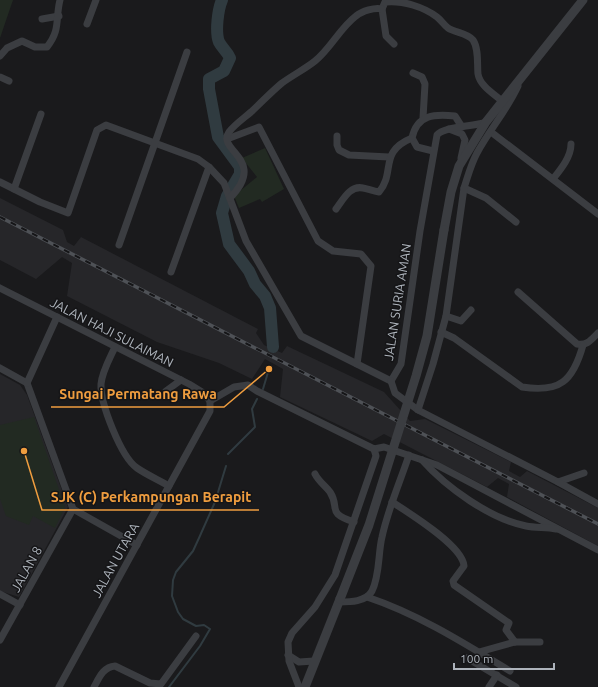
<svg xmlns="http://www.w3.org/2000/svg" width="598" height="687" font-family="Ubuntu,sans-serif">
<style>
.built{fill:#262629}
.green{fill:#222a22}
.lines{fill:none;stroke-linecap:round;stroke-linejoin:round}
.stream{stroke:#303b40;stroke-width:2}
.river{stroke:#303b40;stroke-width:12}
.minor{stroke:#3b3d41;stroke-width:7}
.tertiary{stroke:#3b3d41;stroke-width:9}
.rail-casing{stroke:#4e5156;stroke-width:3.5}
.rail{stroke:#151517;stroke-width:2;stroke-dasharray:6;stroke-linecap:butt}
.tertiary-bridge{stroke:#3b3d41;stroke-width:9}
.labels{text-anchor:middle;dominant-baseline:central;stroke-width:3;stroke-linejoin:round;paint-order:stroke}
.street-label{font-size:13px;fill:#adb3bb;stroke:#151517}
.leader{fill:none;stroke:#ef9d3f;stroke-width:1.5}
.callout-dot{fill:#ef9d3f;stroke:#151517;stroke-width:1.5}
.callout-label{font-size:14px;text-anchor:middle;font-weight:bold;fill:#ef9d3f;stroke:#151517;stroke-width:3;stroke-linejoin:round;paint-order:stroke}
</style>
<rect width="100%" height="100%" fill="#1a1a1c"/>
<!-- built -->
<g class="built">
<path d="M0,198L63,230L67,242L74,246L81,237L258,329L256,333L264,345L282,353L287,346L384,392L410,421L425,419L511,462L509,471L520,477L527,471L598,508V546L507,497L509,484L498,478L487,487L384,434L372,441L280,397L283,369L265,359L252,379L219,363L157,342L67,296L72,263L62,257L36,279L0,260Z"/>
<path d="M0,374L20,385L27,395L68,507L19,597L0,591Z"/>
</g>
<!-- green -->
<g class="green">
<path d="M0,0H13L0,38Z"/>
<path d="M265,148L284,189L262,202L260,199L239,208L234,196L257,177L242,158Z"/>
<path d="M34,417L65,507L55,528L33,516L29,525L6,516L0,499V425Z"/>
</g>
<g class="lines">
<!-- stream -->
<g class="stream">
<path d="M263,389L269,369"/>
<path d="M228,454L255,427L252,409L257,399"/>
<path d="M169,687L200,646L210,629L204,625L196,626L183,619L178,612L172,596L173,580L176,572L193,551L199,538L215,502L226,466"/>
</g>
<!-- river -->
<path class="river" d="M222,0C218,9 215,32 219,42C222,48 227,51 230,58L224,71L209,79V89L218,137L240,167V174L227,196L222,213L229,244L249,271L255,284L265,296L270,308L273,347"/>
<!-- minor -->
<g class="minor">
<path d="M382,9L385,2C402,0 424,7 437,17C441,20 444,25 448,28C456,33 467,33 473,40C479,49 477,64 478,74C480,86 494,94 502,101"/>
<path d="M42,19L59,16"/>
<path d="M87,24L96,0"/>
<path d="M0,56L7,48L22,41L35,47H47C61,29 55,20 60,0"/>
<path d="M413,73L422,77L425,84L423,118"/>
<path d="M0,77L9,81"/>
<path d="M449,129L462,134L465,140L461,158"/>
<path d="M491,132L598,214"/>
<path d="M337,136V145L339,150L349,155L389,157"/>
<path d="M227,139L259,127L318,241L333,251L361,254L371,266L357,364"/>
<path d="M433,151L417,147L412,138C417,114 435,114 455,116L462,127"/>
<path d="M553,179C561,169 571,157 571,144"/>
<path d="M0,182L40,202L68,213L97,130L106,125L198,159L209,167L224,183L246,241L301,336L391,381"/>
<path d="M464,188L486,198L516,222"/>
<path d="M14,189L41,114"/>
<path d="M230,198C268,159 216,151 229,132C234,125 244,118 251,112C262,102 271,92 282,83C293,75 305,69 315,61C331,48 340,28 356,16C362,11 375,7 382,9L386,36L394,44"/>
<path d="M336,209C343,200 350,185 363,188C368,189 373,191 379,192C396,172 378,152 412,138"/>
<path d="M119,245L187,52"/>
<path d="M171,272L209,167"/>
<path d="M0,288L189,384L202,392L210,401"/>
<path d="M518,292L577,344C587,346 591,340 598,333"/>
<path d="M446,316L461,321L471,310"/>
<path d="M441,332L454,338L522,387C560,393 573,381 583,345"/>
<path d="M115,347C110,358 102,372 101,384C100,403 121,457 137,468C147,475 159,480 169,486"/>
<path d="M0,368L27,383L73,509L137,545"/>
<path d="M391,381L401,364L420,231L437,135C444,126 474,127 486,122"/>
<path d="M391,381L395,393L418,410L558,482L584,473"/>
<path d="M27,383L57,317"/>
<path d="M166,391L181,380"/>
<path d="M210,401L234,387L248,385L257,391L374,449L384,447L437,465L598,550"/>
<path d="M418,410L433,364L446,316L464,188C468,176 471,164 477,153C490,129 507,110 518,86"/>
<path d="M422,460C446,487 490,519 526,526C536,528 546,527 556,529"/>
<path d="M315,474C319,482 325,485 330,492C341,509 325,512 354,522"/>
<path d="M558,482L598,504"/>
<path d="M392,502C409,513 463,546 464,566L453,581L454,585L509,623L506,630L515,642"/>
<path d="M0,594L20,605"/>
<path d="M367,597C418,614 464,643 510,671"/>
<path d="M339,602C350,602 366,602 372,591C380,575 378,553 382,537C388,509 400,482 409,455"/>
<path d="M0,640L73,509"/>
<path d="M479,652L515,642H540"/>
<path d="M288,655L299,662L314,661"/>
<path d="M467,658L516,687"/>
<path d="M59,687L210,411V401"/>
<path d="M94,687C99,678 103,667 115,666L150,683L161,684L196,636"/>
<path d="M299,687L289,661L288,642L292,633L315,607L335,575L376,456L374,449"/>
<path d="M489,687L497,675"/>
</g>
<!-- tertiary -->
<g class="tertiary">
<path d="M444,230L451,192L459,166L486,122L583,0"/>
<path d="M305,687L340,599"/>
</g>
<!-- rail casing -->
<g class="rail-casing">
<path id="rail" d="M0,217L598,524"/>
</g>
<!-- rail -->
<use href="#rail" class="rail"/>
<!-- tertiary-bridge -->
<path class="tertiary-bridge" d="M340,599L369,525L416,376L427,336L444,230"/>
</g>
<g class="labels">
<!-- street labels -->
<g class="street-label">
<text transform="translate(397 302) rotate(-81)">JALAN SURIA AMAN</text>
<text transform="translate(112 332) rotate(27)">JALAN HAJI SULAIMAN</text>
<text transform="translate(115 560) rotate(-61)">JALAN UTARA</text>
<text transform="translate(26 569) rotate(-61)">JALAN 8</text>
</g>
</g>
<!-- callouts -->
<path class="leader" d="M269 369L224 407H51M24 451L42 510H259"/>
<g class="callout-dot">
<circle cx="269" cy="369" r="4"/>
<circle cx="24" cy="451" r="4"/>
</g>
<g class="callout-label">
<text x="138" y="399">Sungai Permatang Rawa</text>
<text x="151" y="502">SJK (C) Perkampungan Berapit</text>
</g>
<!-- scale -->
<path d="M454 663v6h100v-6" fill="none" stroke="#adb3bb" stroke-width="2"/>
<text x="460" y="663" font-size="12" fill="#adb3bb" stroke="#151517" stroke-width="3" paint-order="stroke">100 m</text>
</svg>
